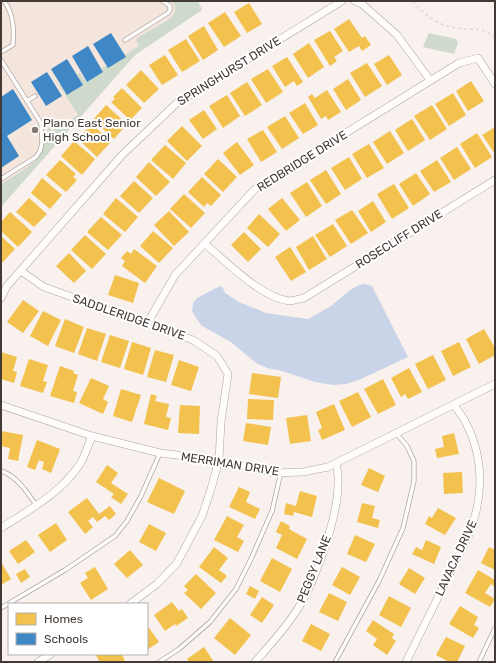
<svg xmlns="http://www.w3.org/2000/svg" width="496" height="663" font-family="Rubik,sans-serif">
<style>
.commercial{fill:#f4e6dd}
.green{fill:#cfdacc}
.water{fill:#cad4e8}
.homes{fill:#f2c14e}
.schools{fill:#3f88c5}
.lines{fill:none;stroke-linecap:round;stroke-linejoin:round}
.service-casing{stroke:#ada5a2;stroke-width:5}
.minor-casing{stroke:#ada5a2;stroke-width:8}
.path{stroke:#dcd9d8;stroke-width:1.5;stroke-dasharray:3 3;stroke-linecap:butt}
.service{stroke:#fefdfc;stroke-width:3.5}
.minor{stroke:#fefdfc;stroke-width:7}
.poi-dot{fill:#837a76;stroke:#fff;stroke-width:1.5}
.labels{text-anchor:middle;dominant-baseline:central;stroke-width:4;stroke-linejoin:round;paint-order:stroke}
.street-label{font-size:12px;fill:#433a35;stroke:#fff}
.poi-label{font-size:12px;fill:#433a35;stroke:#fff;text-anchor:start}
</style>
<rect width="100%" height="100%" fill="#f9f1ee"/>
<!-- commercial -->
<path class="commercial" d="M1,1H198L202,10L135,55L1,205Z"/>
<!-- green -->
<g class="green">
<path d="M172,1H198L202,10L135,55L1,207V184C29,166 43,163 48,128L50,127L52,131L78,115L59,85L60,84L68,95L83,85L77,74L80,73L86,82L103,72L102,68L126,57L125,55L139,46L136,41L137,38L171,18C176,12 177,7 172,1Z"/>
<path d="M429,33L456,39L458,43L454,54L423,47Z"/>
</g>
<!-- water -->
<path class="water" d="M365,284L372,286L408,357L361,379L346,384L333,385L315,382L282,371L267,368L256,363L231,342L202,326L196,318L192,311L193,303L197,298L220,286L223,288L225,293L239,302L266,313L308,319L331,306L350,290L359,285Z"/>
<!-- homes -->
<g class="homes">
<path d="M249,3L262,24L247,33L234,12Z"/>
<path d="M225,12L241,36L224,47L208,23Z"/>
<path d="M349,19L362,38L365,36L371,45L362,51L359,46L349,52L334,29Z"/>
<path d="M204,26L218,50L203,60L188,36Z"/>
<path d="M330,31L343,51L334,57L337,61L330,66L314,40Z"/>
<path d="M186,39L200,61L182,72L168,50Z"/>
<path d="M309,43L324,67L308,78L293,54Z"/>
<path d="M165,55L178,75L162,85L149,65Z"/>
<path d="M389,55L402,75L387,85L374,64Z"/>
<path d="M287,57L303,82L297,86L294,81L285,87L272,66Z"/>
<path d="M367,63L382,86L365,97L350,73Z"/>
<path d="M268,69L283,92L266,103L251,79Z"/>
<path d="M141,70L159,89L144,103L126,85Z"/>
<path d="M348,79L361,100L346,110L333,89Z"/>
<path d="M471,81L484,101L468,111L456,91Z"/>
<path d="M247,82L262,105L245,116L230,93Z"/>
<path d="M122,88L142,108L130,120L111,102L115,99L113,97Z"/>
<path d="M327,90L341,112L328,120L326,116L321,119L308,97L312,94L315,98Z"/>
<path d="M453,93L466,115L449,126L435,104Z"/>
<path d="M227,95L240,116L223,128L209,106Z"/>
<path d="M305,103L318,125L303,134L289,113Z"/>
<path d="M106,105L127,124L114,139L93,120Z"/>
<path d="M432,105L447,129L430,140L414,116Z"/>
<path d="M204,110L217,129L203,139L189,120Z"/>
<path d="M285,116L299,138L282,149L267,127Z"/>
<path d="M412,119L425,140L408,151L395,130Z"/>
<path d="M92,124L111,142L97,157L78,139Z"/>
<path d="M182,126L202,146L187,161L167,141Z"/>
<path d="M495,127V154L482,135Z"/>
<path d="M263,130L277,152L261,162L247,139Z"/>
<path d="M390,131L404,153L387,164L373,142Z"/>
<path d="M477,133L492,157L475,168L460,144Z"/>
<path d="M74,141L95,159L82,175L61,156Z"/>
<path d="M237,142L254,165L240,175L223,153Z"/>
<path d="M369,144L384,168L367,178L352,154Z"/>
<path d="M165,145L186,163L173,179L151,160Z"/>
<path d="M457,147L471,169L454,180L440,158Z"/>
<path d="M349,157L362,179L345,190L331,168Z"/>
<path d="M218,159L237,177L223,192L204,174Z"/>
<path d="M60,160L76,174L73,177L77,180L66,192L46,175Z"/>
<path d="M437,160L451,182L434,192L420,171Z"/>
<path d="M149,162L170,182L156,196L136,177Z"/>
<path d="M326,170L341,194L326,204L310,180Z"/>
<path d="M416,173L430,194L413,206L399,184Z"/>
<path d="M202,177L221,195L211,206L207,203L204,207L188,192Z"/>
<path d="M42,178L62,195L50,209L31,193Z"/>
<path d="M134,181L153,198L139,213L120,196Z"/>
<path d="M307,182L322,206L306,217L290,193Z"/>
<path d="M394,184L409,208L392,219L377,194Z"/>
<path d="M184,194L205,213L191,228L170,209Z"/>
<path d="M29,198L47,214L34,227L16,212Z"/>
<path d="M116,198L138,217L125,232L103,214Z"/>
<path d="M282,198L300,220L286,231L268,209Z"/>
<path d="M373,201L386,222L371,232L358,211Z"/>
<path d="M352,210L368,233L351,244L335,220Z"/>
<path d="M169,211L189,232L174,246L154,225Z"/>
<path d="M10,212L32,232L18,247L1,231V222Z"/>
<path d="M259,214L280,234L268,247L247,228Z"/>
<path d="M101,217L122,235L108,250L87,232Z"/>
<path d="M333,224L347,246L330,257L315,235Z"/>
<path d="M153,231L173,248L159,263L140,246Z"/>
<path d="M244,232L261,249L248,262L231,245Z"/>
<path d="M85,235L106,254L92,269L71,250Z"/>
<path d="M1,236L15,249L1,264Z"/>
<path d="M313,236L327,259L309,270L296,247Z"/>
<path d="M290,247L306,272L291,281L275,257Z"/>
<path d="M134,249L157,266L145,283L122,266L125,261L121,258L127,251L131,254Z"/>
<path d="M69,253L86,271L74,283L56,266Z"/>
<path d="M115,275L139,283L133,303L108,295Z"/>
<path d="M23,300L39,311L23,333L7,322Z"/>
<path d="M43,311L61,320L48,346L30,336Z"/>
<path d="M65,319L84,327L74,353L55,346Z"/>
<path d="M87,328L106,334L97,361L78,354Z"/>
<path d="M484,329L495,348V355L479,364L466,339Z"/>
<path d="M110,335L129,341L120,368L101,362Z"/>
<path d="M132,342L151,348L143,375L124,369Z"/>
<path d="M459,342L471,367L453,376L441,351Z"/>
<path d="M155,350L174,355L166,382L147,377Z"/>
<path d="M1,352L17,357L13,371L17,372L14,383L1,379Z"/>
<path d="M433,355L446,380L428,389L415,364Z"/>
<path d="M29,359L48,365L43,381L47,382L43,393L20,386Z"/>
<path d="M179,360L199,367L191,391L171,385Z"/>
<path d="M60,366L74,371L73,373L78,375L73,391L77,392L74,403L50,396Z"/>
<path d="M409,368L422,392L408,399L405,394L401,397L391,378Z"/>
<path d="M252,373L281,377L278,398L249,394Z"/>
<path d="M91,378L109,386L103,399L108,402L103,414L79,403Z"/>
<path d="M383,379L396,405L378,414L364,389Z"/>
<path d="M121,389L141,395L132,422L113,416Z"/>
<path d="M358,392L371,417L352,427L339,401Z"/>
<path d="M151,394L157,396L155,401L169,404L166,417L171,418L168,430L144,424Z"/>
<path d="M248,399L274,400L273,420L247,419Z"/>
<path d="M334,404L345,430L322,440L318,430L322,428L316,412Z"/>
<path d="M180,405L200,406L199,434L178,433Z"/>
<path d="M307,415L311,441L290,444L286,418Z"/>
<path d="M246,423L271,427L268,445L243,441Z"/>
<path d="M1,431L23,435L18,461L8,459L10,448L1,446Z"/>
<path d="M454,433L459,454L437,458L435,449L444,447L442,436Z"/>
<path d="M37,440L60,449L51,473L42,469L44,462L39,460L35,470L27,467Z"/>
<path d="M107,465L118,473L111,483L128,494L121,504L111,497L114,494L96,482Z"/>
<path d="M369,468L385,476L378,492L361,485Z"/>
<path d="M462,472L463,493L444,494L443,473Z"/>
<path d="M159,478L185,491L174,514L147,502Z"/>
<path d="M239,487L250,492L246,502L260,509L255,519L229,507Z"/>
<path d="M300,491L317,496L312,517L294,512L293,516L284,514L286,503L296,506Z"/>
<path d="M87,498L99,514L110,506L116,514L109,520L105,516L97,522L93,517L88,521L93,527L85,534L68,512Z"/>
<path d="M362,503L375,506L372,518L380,520L378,528L357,522Z"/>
<path d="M438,508L456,518L445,535L425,524L429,516L432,518Z"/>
<path d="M227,516L244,525L237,537L244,541L238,552L214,540Z"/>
<path d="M281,521L290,526L289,529L307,539L297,559L276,548L282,535L276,532Z"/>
<path d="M56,523L67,540L50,552L38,535Z"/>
<path d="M149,524L166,533L156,551L139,542Z"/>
<path d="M355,535L375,544L366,562L347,554Z"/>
<path d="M26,540L35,552L18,564L9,551Z"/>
<path d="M426,540L441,547L434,564L412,554L416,547L422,550Z"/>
<path d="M214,547L228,558L219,570L227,576L221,583L199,567Z"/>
<path d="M489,547L495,550V570L481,563Z"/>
<path d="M130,550L143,565L127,578L114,564Z"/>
<path d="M272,558L292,569L280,592L260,581Z"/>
<path d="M1,562L11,579L1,585Z"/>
<path d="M95,567L108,589L91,600L80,583L88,578L85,573Z"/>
<path d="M342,567L360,577L350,595L332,585Z"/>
<path d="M409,568L425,578L415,594L399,584Z"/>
<path d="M25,569L30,577L21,583L16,574Z"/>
<path d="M478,570L495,580V587L491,584L485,593L495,599L490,607L465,593Z"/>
<path d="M196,574L216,593L201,609L184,593L188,590L184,586Z"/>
<path d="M250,586L259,591L255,599L246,594Z"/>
<path d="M329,593L347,602L338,621L319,612Z"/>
<path d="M389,596L411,608L401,627L379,615Z"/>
<path d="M262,597L274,605L262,623L250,615Z"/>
<path d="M172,602L179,611L182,609L188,618L176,626L175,624L165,631L154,615Z"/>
<path d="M460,606L478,617L474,625L479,628L473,638L449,624Z"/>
<path d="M230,618L251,635L235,655L214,638Z"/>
<path d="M373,620L394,634L392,638L396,641L387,655L373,645L377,639L366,631Z"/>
<path d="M311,624L330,634L321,651L302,641Z"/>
<path d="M147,625L159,642L147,650Z"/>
<path d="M446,637L465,646L457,662H449L436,655Z"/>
<path d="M204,647L214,662H189L187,659Z"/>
<path d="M95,654H121L125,660L122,662H100Z"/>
</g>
<!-- schools -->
<g class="schools">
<path d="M111,33L126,57L108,68L93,44Z"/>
<path d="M88,46L103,72L87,82L72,56Z"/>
<path d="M67,59L83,85L67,95L51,69Z"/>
<path d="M47,72L62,96L46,106L31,82Z"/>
<path d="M13,89L32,120L7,136L19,156L1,168V97Z"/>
</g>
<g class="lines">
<!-- service casing -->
<g class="service-casing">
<g id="service">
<path d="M125,40L168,13L170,10V6L163,1"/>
<path d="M1,52L13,45C14,30 14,14 4,1"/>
<path d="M1,60L41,123L42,143L40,151L36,157L1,179"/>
<path d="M27,101L35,96"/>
<path d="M1,471C17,476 27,492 36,505"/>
<path d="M1,608L65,570L115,536L127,521L141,496L160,453"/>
<path d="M159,662L179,649L210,622L236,589L251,559L272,511L281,472"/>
<path d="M335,662L379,581L403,528L414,481V461L407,446L396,433"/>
<path d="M479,662L495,628"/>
</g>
</g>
<!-- minor casing -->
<g class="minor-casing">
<g id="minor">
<path d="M355,1L362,4L397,35L430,80"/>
<path d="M205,244C227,262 260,297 289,301C293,301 299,299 304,298L495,180"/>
<path d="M21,271L44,287L193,340L217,356L228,374L221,422L219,460L211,489L202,516L177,563L157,584L130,604"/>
<path d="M1,298L7,286L122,155L178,102L342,1"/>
<path d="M147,324L175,275L255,189L459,63L478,58L495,84"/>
<path d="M1,405L92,436L160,453L219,460L274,473L303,472L328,467L495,384"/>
<path d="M1,528C29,510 61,493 80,464C85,456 88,445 92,436"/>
<path d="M38,662L51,654"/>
<path d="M255,662C270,645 285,629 297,610C315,582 338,517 338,484C339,477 337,469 336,463"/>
<path d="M406,662L468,537C483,500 485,460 466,423C463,417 458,411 454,405"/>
</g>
</g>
<!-- path -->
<path class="path" d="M413,1C424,15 438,26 457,28C472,31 482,25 495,38"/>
<!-- service -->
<use href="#service" class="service"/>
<!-- minor -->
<use href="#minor" class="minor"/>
</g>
<!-- markers -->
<circle class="poi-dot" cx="35" cy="130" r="4"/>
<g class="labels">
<!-- street labels -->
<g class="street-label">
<text transform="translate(229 71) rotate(-32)">SPRINGHURST DRIVE</text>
<text transform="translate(302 161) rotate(-32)">REDBRIDGE DRIVE</text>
<text transform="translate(399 239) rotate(-32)">ROSECLIFF DRIVE</text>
<text transform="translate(129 317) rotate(19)">SADDLERIDGE DRIVE</text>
<text transform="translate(230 464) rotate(9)">MERRIMAN DRIVE</text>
<text transform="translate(456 558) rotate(-65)">LAVACA DRIVE</text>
<text transform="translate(314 569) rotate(-68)">PEGGY LANE</text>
</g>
<!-- poi labels -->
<g class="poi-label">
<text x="43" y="123">Plano East Senior<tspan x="43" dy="14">High School</tspan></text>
</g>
</g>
<!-- border -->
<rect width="496" height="663" fill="none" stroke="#433a35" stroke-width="4"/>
<!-- legend -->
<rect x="8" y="603" width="140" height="52" fill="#ffffff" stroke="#b4b0ae"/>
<rect x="16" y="613" width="20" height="12" fill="#f2c14e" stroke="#b4b0ae"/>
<text x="44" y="623" font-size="12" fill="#433a35">Homes</text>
<rect x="16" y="633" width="20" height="12" fill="#3f88c5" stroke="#b4b0ae"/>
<text x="44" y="643" font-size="12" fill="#433a35">Schools</text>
</svg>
